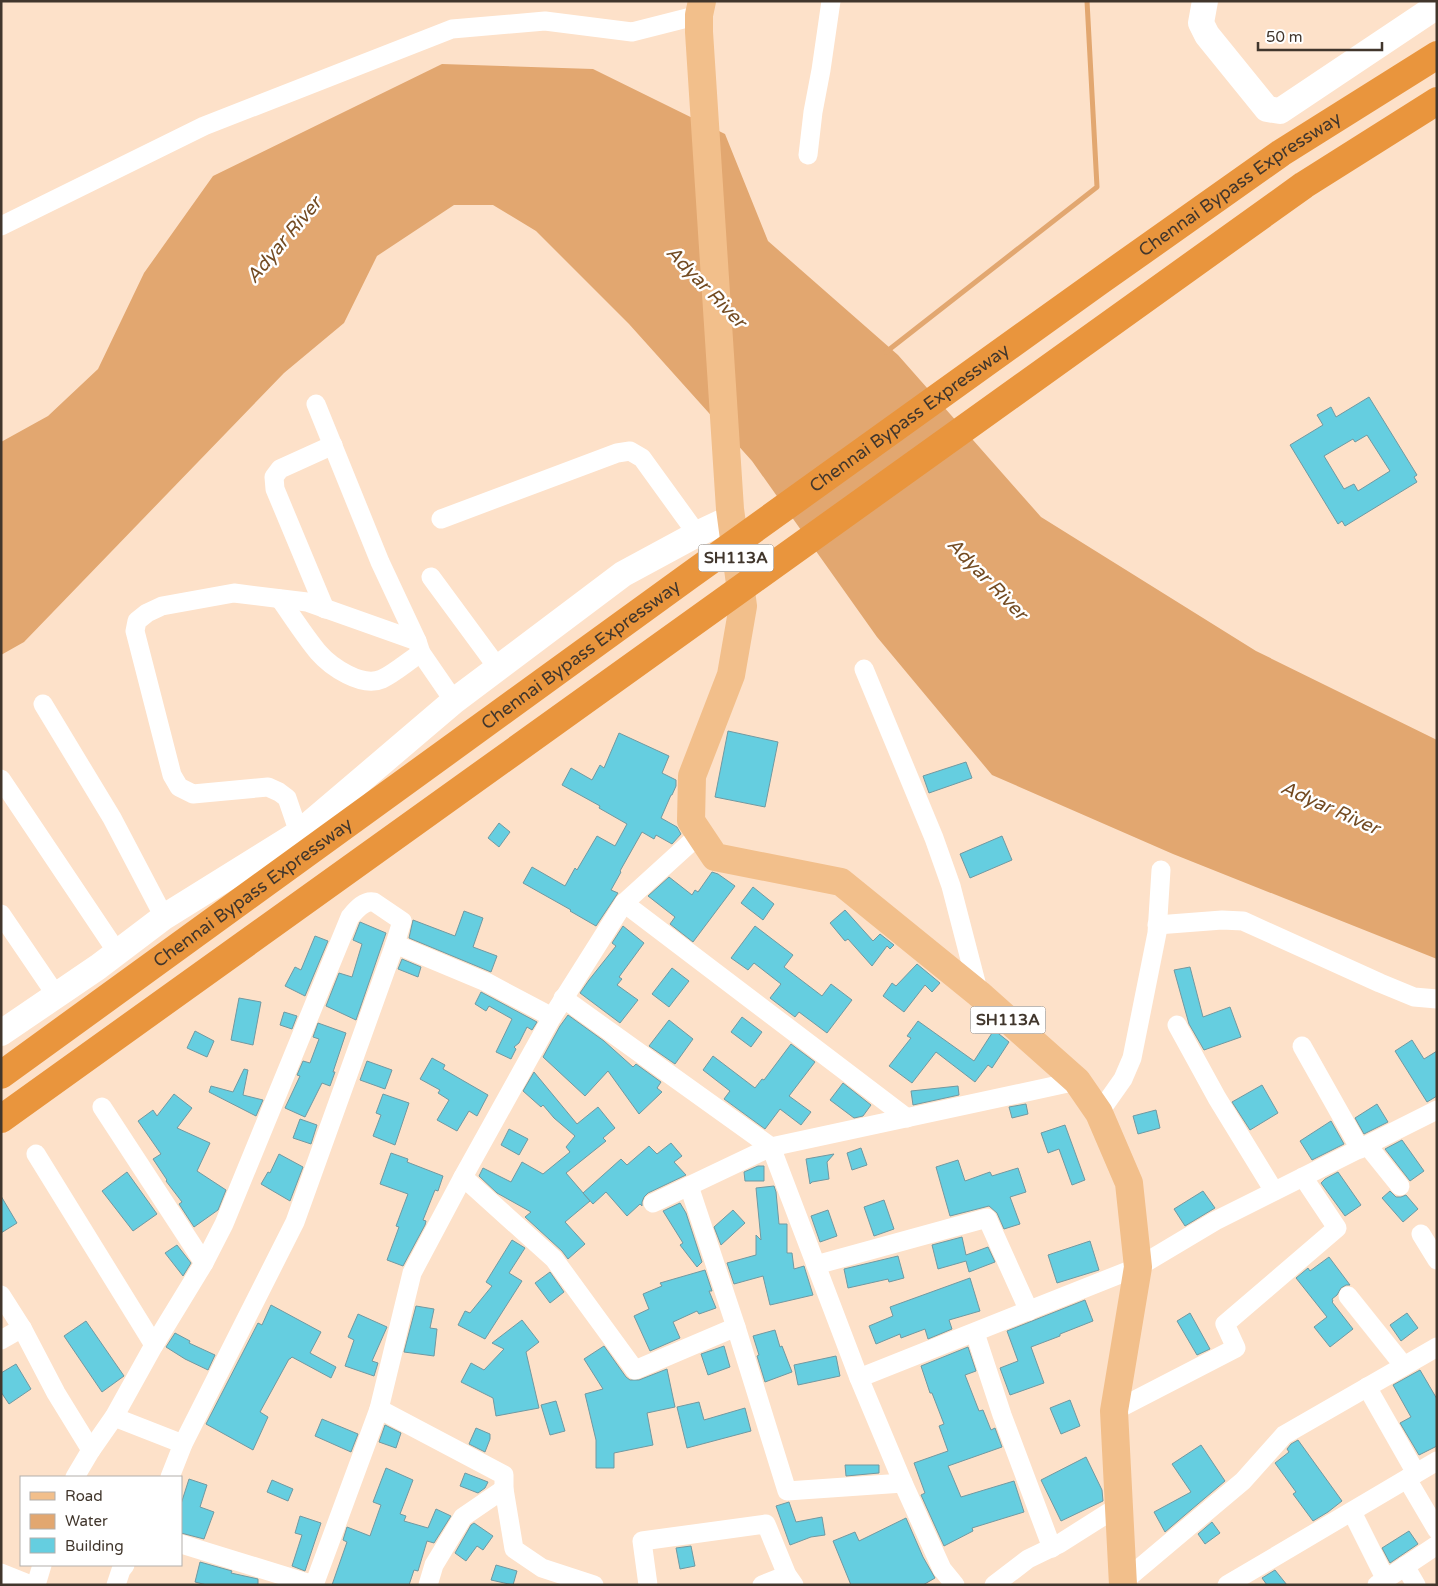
<svg xmlns="http://www.w3.org/2000/svg" width="1438" height="1586" font-family="'Varela Round',sans-serif">
<style>
.water{fill:#e2a770}
.lines{fill:none;stroke-linecap:round;stroke-linejoin:round}
.stream{stroke:#e2a770;stroke-width:5}
.building{fill:#65cee0;stroke:#7199a1;fill-rule:evenodd}
.street{stroke:#fff;stroke-width:19}
.secondary{stroke:#fff;stroke-width:26}
.primary{stroke:#f2bf8b;stroke-width:28}
.highway{stroke:#e9953d;stroke-width:28}
.labels{text-anchor:middle;dominant-baseline:central;stroke-width:5;stroke-linejoin:round;paint-order:stroke}
.shield{fill:#fff;stroke:#7a726b;stroke-width:1}
.shield-label{font-size:16px;font-weight:bold;fill:#41362c}
.street-label{font-size:18px;fill:#41362c;stroke:#fff}
.water-label{font-size:19px;font-style:italic;fill:#734b22;stroke:#fff}
</style>
<rect width="100%" height="100%" fill="#fde1c9"/>
<!-- water -->
<path class="water" d="M442,64L593,69L725,134L768,241L898,355L1041,517L1256,651L1437,740V959L1173,854L992,775L877,637L752,461L629,324L536,231L493,205H454L377,256L344,323L284,373L24,642L1,655V442L48,416L98,369L144,273L213,176Z"/>
<g class="lines">
<!-- stream -->
<path class="stream" d="M886,352L1097,187L1087,1"/>
</g>
<!-- building -->
<g class="building">
<path d="M1369,397L1417,475L1414,477L1417,482L1345,526L1342,521L1338,524L1290,445L1323,425L1317,415L1331,407L1336,417ZM1367,435L1390,471L1358,491L1354,484L1344,489L1324,456L1353,439L1355,442Z"/>
<path d="M728,731L778,742L765,807L715,797Z"/>
<path d="M619,733L669,756L662,773L676,780V786L672,795H671L661,818L677,827L681,834L672,844L656,835L654,839L642,832L620,871L621,872L611,890L618,893L596,926L570,911L571,910L523,883L532,867L565,886L575,868L577,870L597,836L615,846L627,824L599,808L600,806L562,785L571,768L592,780L600,765L604,768Z"/>
<path d="M966,762L972,778L929,793L923,776Z"/>
<path d="M499,823L510,832L499,847L488,838Z"/>
<path d="M1002,836L1012,860L970,878L960,854Z"/>
<path d="M712,872L718,874L735,886L693,942L670,924L675,917L648,896L669,877L692,895L695,890L698,892Z"/>
<path d="M753,887L774,904L763,920L741,903Z"/>
<path d="M845,910L873,941L880,934L894,945L890,949L887,946L872,966L848,939L845,941L830,923Z"/>
<path d="M464,911L483,918L473,947L497,956L491,972L409,938L413,920L455,936Z"/>
<path d="M360,922L386,933L356,1020L326,1006L339,973L352,977L362,944L353,940Z"/>
<path d="M623,926L644,943L619,977L622,979L617,985L638,1000L620,1023L580,993L589,980L616,946L612,943Z"/>
<path d="M755,926L793,955L784,967L822,996L831,984L852,1000L827,1033L799,1012L795,1017L770,998L781,984L754,963L748,970L731,958Z"/>
<path d="M315,936L328,941L305,996L285,986L295,967L301,970Z"/>
<path d="M402,959L421,967L418,977L398,969Z"/>
<path d="M917,964L940,983L932,992L925,985L904,1012L883,996L892,983L896,986Z"/>
<path d="M1190,967L1203,1017L1230,1007L1241,1037L1204,1050L1189,1024L1174,970Z"/>
<path d="M672,968L689,981L669,1007L652,994Z"/>
<path d="M481,992L537,1022L532,1030L527,1027L519,1043L514,1047L516,1049L511,1059L496,1052L512,1019L489,1006L486,1011L475,1004Z"/>
<path d="M239,998L261,1002L253,1045L231,1040Z"/>
<path d="M284,1012L297,1016L292,1029L280,1025Z"/>
<path d="M568,1015L604,1041L633,1067L636,1064L661,1082L657,1088L662,1092L639,1114L608,1071L585,1096L543,1057L560,1026Z"/>
<path d="M742,1017L762,1032L751,1047L731,1032Z"/>
<path d="M669,1020L693,1039L675,1064L649,1046Z"/>
<path d="M918,1021L974,1061L994,1030L1009,1042L992,1068L988,1065L975,1082L936,1052L912,1083L889,1066L911,1038L907,1036Z"/>
<path d="M318,1023L346,1033L333,1072H335L330,1086L322,1083L305,1117L285,1108L300,1076L297,1075L303,1061L310,1063L319,1039L313,1037Z"/>
<path d="M195,1031L214,1041L207,1057L187,1048Z"/>
<path d="M1412,1040L1424,1059L1437,1051V1096L1427,1102L1395,1051Z"/>
<path d="M791,1044L815,1062L789,1096L811,1112L801,1125L780,1109L765,1129L724,1099L730,1091L703,1070L713,1056L755,1088L762,1079L764,1080Z"/>
<path d="M432,1058L445,1065L443,1069L488,1095L477,1116L469,1111L457,1131L437,1120L449,1100L438,1093L440,1090L420,1079Z"/>
<path d="M367,1061L392,1070L385,1089L360,1080Z"/>
<path d="M244,1069L248,1070L243,1095L263,1100L256,1116L209,1092L211,1086L233,1092Z"/>
<path d="M534,1072L577,1124L598,1107L615,1128L603,1138L606,1141L566,1173L590,1201L565,1222L585,1244L568,1259L562,1251L525,1217L531,1212L497,1193L479,1176L483,1168L511,1182L522,1162L543,1174L570,1152L566,1147L575,1136L554,1118L543,1105L541,1107L523,1091Z"/>
<path d="M843,1083L871,1105L863,1116L854,1118L830,1100Z"/>
<path d="M1262,1085L1278,1113L1250,1130L1232,1102Z"/>
<path d="M958,1086L959,1095L913,1105L911,1091Z"/>
<path d="M174,1094L192,1108L177,1128L210,1143L197,1171L226,1190L218,1210L194,1227L179,1204L182,1202L166,1181L167,1180L153,1159L161,1154L138,1121L153,1110L157,1116Z"/>
<path d="M383,1094L409,1103L395,1145L373,1136L381,1115L376,1113Z"/>
<path d="M1026,1104L1028,1114L1012,1118L1009,1107Z"/>
<path d="M1377,1104L1388,1122L1364,1134L1355,1118Z"/>
<path d="M1156,1110L1160,1128L1138,1134L1133,1116Z"/>
<path d="M300,1119L317,1125L311,1144L293,1138Z"/>
<path d="M1331,1121L1344,1144L1312,1160L1300,1141Z"/>
<path d="M1065,1125L1085,1180L1072,1185L1059,1149L1048,1153L1041,1133Z"/>
<path d="M509,1129L528,1139L519,1155L501,1145Z"/>
<path d="M1402,1140L1424,1171L1410,1181L1385,1149Z"/>
<path d="M671,1143L682,1156L674,1162L686,1175L648,1193L644,1197L642,1202V1206L640,1204L627,1216L606,1192L593,1204L583,1193L621,1159L627,1165L649,1146L657,1154Z"/>
<path d="M861,1148L867,1165L852,1170L847,1153Z"/>
<path d="M391,1153L408,1159L407,1162L443,1176L438,1191L435,1190L423,1220L426,1221L425,1225L403,1266L387,1260L399,1227L396,1226L408,1194L380,1184Z"/>
<path d="M279,1154L303,1167L290,1201L261,1184L268,1172L270,1173Z"/>
<path d="M834,1154L827,1162L829,1179L812,1182L810,1184L806,1159Z"/>
<path d="M958,1160L965,1181L990,1172L992,1176L1018,1168L1026,1192L1010,1197L1020,1224L1004,1229L997,1213L989,1206L950,1216L936,1167Z"/>
<path d="M758,1166H764V1181H745L744,1172Z"/>
<path d="M127,1172L157,1214L133,1231L102,1191Z"/>
<path d="M1338,1172L1361,1205L1345,1216L1321,1183L1325,1179Z"/>
<path d="M774,1186L776,1192L779,1224H787V1253H792L794,1269L804,1266L813,1295L770,1305L763,1276L734,1284L727,1263L756,1255V1235L761,1240L756,1188Z"/>
<path d="M1203,1191L1215,1208L1185,1226L1174,1209Z"/>
<path d="M1390,1191L1396,1197H1401L1406,1195L1418,1209L1403,1222L1382,1198Z"/>
<path d="M1,1196L17,1223L1,1233Z"/>
<path d="M884,1200L894,1229L874,1236L864,1207Z"/>
<path d="M680,1203L686,1213L702,1262L697,1267L680,1245L683,1243L663,1211Z"/>
<path d="M733,1210L745,1223L721,1245L714,1227Z"/>
<path d="M828,1210L837,1236L820,1242L811,1216Z"/>
<path d="M962,1237L966,1255L988,1247L995,1262L969,1272L966,1261L938,1269L932,1245Z"/>
<path d="M512,1240L525,1248L509,1273L522,1281L485,1339L458,1325L465,1311L470,1313L492,1286L486,1282Z"/>
<path d="M1090,1241L1099,1270L1057,1283L1048,1255Z"/>
<path d="M177,1245L191,1263L183,1276L165,1253Z"/>
<path d="M898,1256L904,1278L889,1282L888,1279L848,1288L844,1269Z"/>
<path d="M1329,1257L1350,1285H1346L1341,1288L1337,1295L1332,1299L1333,1301L1332,1302L1353,1329L1330,1347L1314,1327L1327,1317L1296,1278L1308,1268L1310,1271Z"/>
<path d="M705,1270L712,1291H709L716,1308L699,1314L697,1311L673,1322L680,1338L650,1351L634,1316L649,1309L643,1294L662,1286L660,1283Z"/>
<path d="M550,1272L564,1292L550,1303L535,1283Z"/>
<path d="M970,1278L980,1311L949,1320L952,1329L928,1339L925,1329L901,1338L900,1334L876,1344L869,1326L893,1316L890,1307Z"/>
<path d="M1085,1300L1093,1321L1060,1334V1336L1031,1347L1044,1383L1010,1395L1000,1368L1018,1361L1007,1331Z"/>
<path d="M271,1305L321,1332L310,1353L336,1367L331,1378L292,1357L290,1359H289L260,1412L268,1417L253,1450L206,1424L258,1323L262,1325Z"/>
<path d="M416,1306L434,1309L430,1328L437,1329L434,1356L404,1352Z"/>
<path d="M1190,1313L1210,1349L1197,1355L1177,1321Z"/>
<path d="M1407,1313L1418,1328L1401,1341L1390,1325Z"/>
<path d="M358,1314L387,1327L372,1361L378,1363L374,1376L345,1366L354,1340L348,1337Z"/>
<path d="M522,1320L539,1342L526,1352L539,1408L496,1416L493,1398L461,1382L471,1363L484,1370L504,1349L492,1343Z"/>
<path d="M86,1321L124,1376L102,1392L64,1336Z"/>
<path d="M775,1330L780,1347L782,1346L792,1372L765,1382L757,1356L759,1355L753,1336Z"/>
<path d="M175,1333L190,1341L189,1343L215,1355L208,1370L185,1359L166,1347Z"/>
<path d="M604,1346L626,1377L630,1380H639L667,1369L675,1407L647,1413L653,1445L614,1453V1468H596V1440L585,1394L603,1389L584,1359Z"/>
<path d="M724,1346L730,1367L708,1375L701,1354Z"/>
<path d="M968,1347L976,1371L965,1375L979,1411L983,1410L991,1430L995,1428L1002,1447L948,1466L961,1497L1014,1481L1024,1512L972,1528L973,1531L944,1546L921,1495L925,1493L914,1463L948,1451L939,1426L944,1424L932,1393H930L921,1366Z"/>
<path d="M836,1356L840,1376L798,1385L794,1365Z"/>
<path d="M16,1364L31,1389L9,1404L1,1392V1373Z"/>
<path d="M1420,1370L1437,1399V1446L1419,1455L1400,1423L1411,1417L1393,1385Z"/>
<path d="M1070,1400L1080,1426L1061,1434L1050,1408Z"/>
<path d="M556,1401L565,1431L550,1435L541,1405Z"/>
<path d="M699,1402L704,1420L745,1408L751,1431L687,1448L677,1407Z"/>
<path d="M322,1419L358,1434L351,1452L315,1436Z"/>
<path d="M385,1425L401,1433L396,1448L379,1442Z"/>
<path d="M476,1428L490,1434V1439L485,1452L469,1444Z"/>
<path d="M1298,1440L1342,1501L1328,1512L1313,1521L1293,1494L1296,1492L1275,1463L1289,1452L1287,1449L1291,1444Z"/>
<path d="M1201,1445L1225,1481L1165,1532L1154,1512L1191,1492L1172,1464Z"/>
<path d="M1086,1457L1102,1490L1103,1501L1061,1521L1041,1480Z"/>
<path d="M845,1465H879V1473L846,1476Z"/>
<path d="M386,1468L413,1480L400,1514L406,1516L404,1521L428,1528L436,1509L451,1516L434,1543L427,1541L418,1571L414,1570L409,1585H332L347,1542L343,1540L347,1527L370,1536L381,1505L373,1502Z"/>
<path d="M465,1473L488,1482L485,1488L478,1493L460,1486Z"/>
<path d="M189,1479L207,1485L200,1507L214,1512L204,1539L181,1533V1504Z"/>
<path d="M272,1480L293,1489L288,1501L267,1492Z"/>
<path d="M789,1502L796,1522L822,1517L825,1535L811,1537L790,1545L776,1506Z"/>
<path d="M300,1516L321,1523L305,1571L292,1566L302,1535L295,1533Z"/>
<path d="M906,1518L923,1557L935,1578L923,1585H851L833,1541L855,1532L859,1541Z"/>
<path d="M1212,1522L1220,1533L1205,1544L1198,1534Z"/>
<path d="M474,1523L493,1536L483,1550L477,1546L466,1561L455,1553L471,1525Z"/>
<path d="M1409,1531L1418,1544L1390,1563L1382,1548Z"/>
<path d="M691,1546L695,1566L680,1569L676,1548Z"/>
<path d="M200,1562L232,1571L231,1573L258,1579V1585H207L195,1582Z"/>
<path d="M496,1565L517,1571L513,1585L491,1580Z"/>
<path d="M1275,1570L1287,1585H1267L1262,1578Z"/>
</g>
<g class="lines">
<!-- street -->
<g class="street">
<path d="M808,155L813,112L821,70L831,1"/>
<path d="M1,226L204,126L452,29L545,21L632,32L699,15"/>
<path d="M316,404L380,562L417,641L421,653L454,701"/>
<path d="M441,519L617,453L630,451L642,458L697,534"/>
<path d="M431,577L498,668"/>
<path d="M280,599C292,616 304,635 318,652C331,667 362,688 382,679C395,673 408,661 421,653"/>
<path d="M325,609L275,489L274,477L280,469L333,445"/>
<path d="M864,669L934,838L951,886L979,994"/>
<path d="M43,704L112,818L164,917"/>
<path d="M1,779L117,952"/>
<path d="M299,833L287,798L279,792L268,787L193,794L179,787L172,775L135,631L137,621L147,613L162,606L234,593L307,602L417,641"/>
<path d="M624,903L907,1118"/>
<path d="M1,914L56,995"/>
<path d="M1157,925L1222,920L1243,921L1380,983L1414,997L1437,999"/>
<path d="M395,944L486,982L552,1017"/>
<path d="M563,998L771,1147L859,1378L903,1483L942,1569L955,1585"/>
<path d="M1177,1025L1217,1098L1274,1191"/>
<path d="M1302,1046L1360,1149"/>
<path d="M102,1107L204,1263"/>
<path d="M1099,1113L1123,1079L1132,1058L1157,933L1161,870"/>
<path d="M1367,1145L1400,1186"/>
<path d="M36,1154L154,1345"/>
<path d="M463,1177L554,1259L635,1370L736,1327"/>
<path d="M689,1186L736,1327L787,1491L903,1483"/>
<path d="M653,1203L771,1147L1077,1081"/>
<path d="M1421,1234L1437,1260"/>
<path d="M816,1265L987,1218L1029,1311"/>
<path d="M1,1295L22,1328L56,1393L91,1450"/>
<path d="M1348,1296L1404,1366"/>
<path d="M975,1333L1002,1415L1052,1548"/>
<path d="M1,1340L22,1328"/>
<path d="M859,1378L1138,1267L1215,1221L1437,1110"/>
<path d="M1367,1387L1416,1473"/>
<path d="M379,1409L504,1475V1489L514,1549L542,1568L594,1585"/>
<path d="M1114,1411L1236,1348L1225,1324L1337,1228L1303,1177"/>
<path d="M114,1417L183,1444"/>
<path d="M75,1477L91,1450L114,1417L154,1345L204,1263L224,1224L350,917C356,910 364,900 374,902L402,921L395,944L295,1222L183,1444L170,1477"/>
<path d="M1407,1479L1437,1530"/>
<path d="M1352,1512L1385,1578"/>
<path d="M181,1544L314,1585"/>
<path d="M1405,1566L1416,1585"/>
<path d="M1,1573L31,1585"/>
<path d="M1123,1582L1243,1481L1284,1435L1437,1347"/>
<path d="M36,1585L42,1565"/>
<path d="M116,1585L121,1570L125,1565"/>
<path d="M314,1585L379,1409L412,1273L463,1177L552,1017L624,903L700,834"/>
<path d="M428,1585L434,1565L463,1517L504,1489"/>
<path d="M648,1585L642,1541L766,1524L787,1575L794,1585"/>
<path d="M762,1585L787,1575"/>
<path d="M994,1585L1028,1559L1059,1544L1119,1506"/>
<path d="M1227,1585L1437,1461"/>
<path d="M1377,1585L1437,1545"/>
</g>
<!-- secondary -->
<g class="secondary">
<path d="M1205,1L1201,23L1207,35L1267,109L1280,111L1437,6"/>
<path d="M1,1033L98,967L164,917L299,833L454,701L623,574L697,534L731,518"/>
</g>
<!-- primary -->
<path class="primary" d="M702,1L699,15V32L730,509L743,606L731,675L692,776L691,821L715,857L841,882L979,994L1077,1081L1099,1113L1129,1183L1138,1267L1114,1411L1123,1585"/>
<!-- highway -->
<g class="highway">
<path id="s1" d="M1,1075L689,576L1100,281L1281,153L1437,55"/>
<path d="M1,1119L1304,185L1437,101"/>
</g>
</g>
<g class="labels">
<!-- shield labels -->
<g class="shield">
<rect x="698.5" y="544.5" width="75" height="27" rx="4"/>
<rect x="970.5" y="1006.5" width="75" height="27" rx="4"/>
</g>
<g class="shield-label">
<text x="736" y="558">SH113A</text>
<text x="1008" y="1020">SH113A</text>
</g>
<!-- street labels -->
<g class="street-label">
<text stroke="none"><textPath href="#s1" startOffset="1526">Chennai Bypass Expressway</textPath></text>
<text stroke="none"><textPath href="#s1" startOffset="1121">Chennai Bypass Expressway</textPath></text>
<text stroke="none"><textPath href="#s1" startOffset="716">Chennai Bypass Expressway</textPath></text>
<text stroke="none"><textPath href="#s1" startOffset="311">Chennai Bypass Expressway</textPath></text>
</g>
<!-- water labels -->
<g class="water-label">
<text transform="translate(284 240) rotate(-50)">Adyar River</text>
<text transform="translate(706 287) rotate(46)">Adyar River</text>
<text transform="translate(987 579) rotate(46)">Adyar River</text>
<text transform="translate(1330 808) rotate(24)">Adyar River</text>
</g>
</g>
<!-- border -->
<rect width="1438" height="1586" fill="none" stroke="#41362c" stroke-width="5"/>
<!-- legend -->
<rect x="20" y="1476" width="162" height="90" fill="#ffffff" stroke="#b3afab"/>
<rect x="30" y="1492" width="25" height="8" fill="#f2bf8b" stroke="#b3afab"/>
<text x="65" y="1501" font-size="15" fill="#41362c">Road</text>
<rect x="30" y="1514" width="25" height="15" fill="#e2a770" stroke="#b3afab"/>
<text x="65" y="1526" font-size="15" fill="#41362c">Water</text>
<rect x="30" y="1538" width="25" height="15" fill="#65cee0" stroke="#b3afab"/>
<text x="65" y="1551" font-size="15" fill="#41362c">Building</text>
<!-- scale -->
<path d="M1258 42v8h124v-8" fill="none" stroke="#41362c" stroke-width="2.5"/>
<text x="1266" y="42" font-size="15" fill="#41362c" stroke="#ffffff" stroke-width="4" paint-order="stroke">50 m</text>
</svg>
